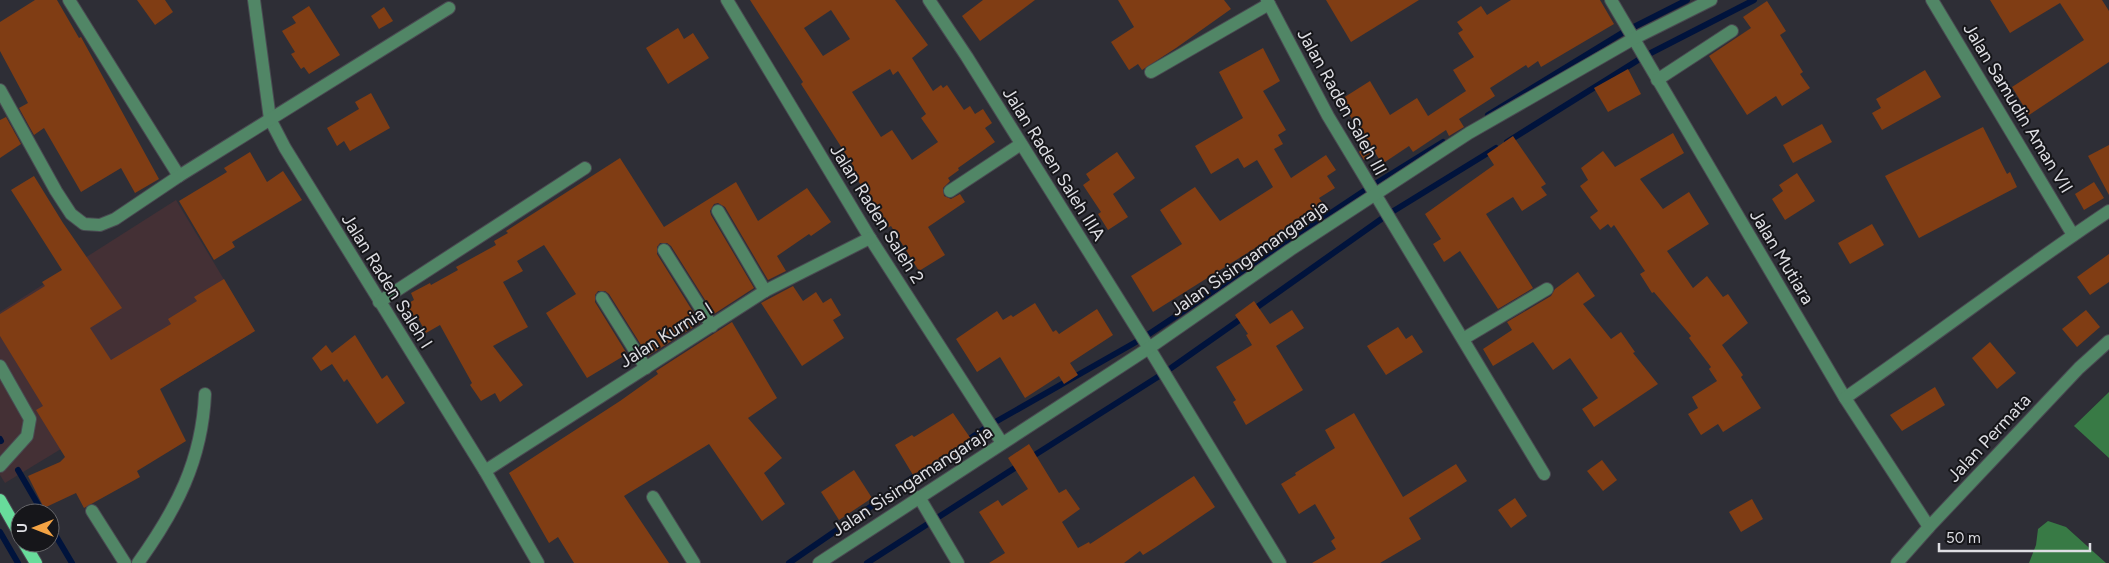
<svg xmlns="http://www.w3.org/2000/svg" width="2109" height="563" font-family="Figtree,sans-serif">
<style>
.medical{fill:#443035}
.forest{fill:#387a45}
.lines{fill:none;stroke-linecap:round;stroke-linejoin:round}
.stream{stroke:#00133c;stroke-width:6}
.building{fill:#803d14;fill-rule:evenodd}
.minor-casing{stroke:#4a4a52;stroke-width:14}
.major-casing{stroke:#4a4a52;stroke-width:14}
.minor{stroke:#518666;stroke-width:12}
.major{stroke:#68dc9b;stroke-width:12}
.labels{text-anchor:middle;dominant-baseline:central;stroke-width:4;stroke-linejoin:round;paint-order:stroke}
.street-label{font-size:18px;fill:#dedee3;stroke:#16161a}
</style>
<rect width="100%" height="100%" fill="#2e2e36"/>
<!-- medical -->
<path class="medical" d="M176,200L255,331L5,483L0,475V312Z"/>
<!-- forest -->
<g class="forest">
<path d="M2109,392V458L2074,426Z"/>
<path d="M2048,521L2066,527L2106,563H2029L2036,545L2038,529Z"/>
</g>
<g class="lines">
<!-- stream -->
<g class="stream">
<path d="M1488,115L1622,33L1687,0"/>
<path d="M1507,142L1643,57L1754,0"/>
<path d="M1253,310L1387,215L1496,148"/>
<path d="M0,439L1,441"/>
<path d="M965,442L990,425L1143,338L1367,189L1443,142"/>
<path d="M1030,458L1164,373L1245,316"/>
<path d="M18,470L43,513"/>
<path d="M50,526L72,563"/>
<path d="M0,532L18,563"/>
<path d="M789,563L940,459"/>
<path d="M867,563L1021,464"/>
</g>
</g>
<!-- building -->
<g class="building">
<path d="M35,0H57L79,38L81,37L159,179L135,193L121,168L81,192L44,128L34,135L19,108L28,103L0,51V22Z"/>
<path d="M137,0H165L173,12L155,25Z"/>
<path d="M750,0H895L928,45L912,58L933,91L941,85L943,88L947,85L964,110L970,106L975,114L983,109L992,123L985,128L995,142L958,168L959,170L948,178L950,181L943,188L944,196L951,199L960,194L965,202L928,227L945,255L919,271L891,226L887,228L851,169L854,167L801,84L803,82ZM831,10L850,39L823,56L804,28ZM890,69L893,75L898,71L926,114L921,118L938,142L912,160L892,130L881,137L852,92Z"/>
<path d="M983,0H1035L980,41L962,16Z"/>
<path d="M1118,0H1224L1231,9L1176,48L1142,70L1138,64L1129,70L1111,42L1134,27Z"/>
<path d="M1326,0H1419L1351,42Z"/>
<path d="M1511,0H1600L1614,24L1541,67L1538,61L1528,68L1526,65L1490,88L1495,96L1459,119L1464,127L1449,136L1446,130L1413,152L1409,146L1382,164L1376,154L1364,160L1359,152L1367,143L1340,100L1370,81L1390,115L1417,98L1428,116L1466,91L1453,70L1474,57L1458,33L1463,30L1457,22L1481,6L1487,15Z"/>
<path d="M1990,0H2102L2109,11V62L2029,115L2012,87L2084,40L2060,3L2010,33Z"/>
<path d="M1767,1L1786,31L1780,35L1803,72L1800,74L1810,88L1782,106L1776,96L1747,115L1709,56L1751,28L1743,17Z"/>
<path d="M309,6L340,55L309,74L304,67L301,69L291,54L295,52L282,31L296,23L292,17Z"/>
<path d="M384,7L393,21L379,29L371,16Z"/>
<path d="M678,28L684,39L693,33L709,58L668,84L646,48Z"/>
<path d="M1263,48L1280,81L1263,91L1286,130L1278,135L1283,144L1274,149L1291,178L1326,155L1336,170L1327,176L1335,188L1319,198L1324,205L1153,312L1131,276L1182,244L1160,210L1195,187L1220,221L1273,187L1257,160L1244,168L1238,158L1211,174L1195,146L1243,118L1219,72Z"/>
<path d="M1628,69L1641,94L1608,112L1594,88Z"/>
<path d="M1925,70L1941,97L1882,130L1872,113L1881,108L1876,99Z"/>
<path d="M371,93L390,128L350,151L344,141L337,146L327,128L359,109L355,102Z"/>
<path d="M6,117L21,144L0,158V120Z"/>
<path d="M1822,124L1832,142L1793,163L1783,145Z"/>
<path d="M1983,127L2007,174L2010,172L2017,187L1919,238L1885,176Z"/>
<path d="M1673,133L1684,153L1640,179L1663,209L1689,192L1709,224L1667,251L1693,288L1707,276L1723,297L1728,294L1748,323L1722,345L1743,375L1741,377L1761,408L1723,432L1718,424L1701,435L1688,414L1698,408L1692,397L1717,381L1709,369L1711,367L1689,338L1691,336L1654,292L1652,293L1640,274L1645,271L1614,225L1611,228L1608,224L1600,230L1590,217L1598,211L1580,186L1588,180L1581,168L1603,151L1615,167Z"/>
<path d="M1513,136L1546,184L1541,187L1547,195L1522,211L1513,197L1486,214L1533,288L1498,309L1460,251L1444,262L1433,244L1441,239L1425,214L1494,165L1487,154Z"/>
<path d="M2109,145V195L2088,156Z"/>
<path d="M250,152L267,182L283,171L302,200L232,242L235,247L214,260L179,201L227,172L224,168Z"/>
<path d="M1117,152L1135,178L1113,194L1128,217L1108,230L1098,214L1101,212L1083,185L1090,180L1086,174Z"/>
<path d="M620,158L664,227L736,182L758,221L807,188L831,222L811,236L809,234L777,256L786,271L768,280L725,207L718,203L714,204L710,211L711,215L754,288L714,314L671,246L667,243H660L657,247V254L700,323L648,356L609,294L605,291H598L595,295V302L627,354L587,378L546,313L576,294L544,245L517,261L523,271L503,282L528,327L493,346L523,385L500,402L495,393L481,401L470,385L472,383L440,325L426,333L418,318L412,321L403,306L414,300L411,293L430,283L431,285L458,270L456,267L496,245L494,241L508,233L506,231Z"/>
<path d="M1797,173L1815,201L1785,220L1772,199L1783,191L1779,185Z"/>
<path d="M34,176L63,223L122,308L90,328L111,360L171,324L168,319L197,301L194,297L224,279L255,331L160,389L186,441L137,471L140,477L84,508L76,493L44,508L28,476L60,462L65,457L36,410L43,406L0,336V314L45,286L42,282L62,270L11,190Z"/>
<path d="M2094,182L2104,198L2084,210L2075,194Z"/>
<path d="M1872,224L1884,245L1850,264L1838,243Z"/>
<path d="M2109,254V282L2090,295L2077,277Z"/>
<path d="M1578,272L1595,296L1583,304L1611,339L1621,332L1635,352L1633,353L1658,384L1594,427L1582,409L1598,398L1570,358L1553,370L1533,342L1493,366L1483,349L1512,330L1507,322L1551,296L1555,289Z"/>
<path d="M793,286L803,301L816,292L823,303L831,298L841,315L833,320L844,338L802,366L761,303Z"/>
<path d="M1254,301L1270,324L1292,310L1304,328L1276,346L1303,390L1246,425L1233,402L1236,400L1216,367L1252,345L1246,335L1248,334L1235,315Z"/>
<path d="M1035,303L1053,332L1056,330L1059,334L1097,309L1113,335L1070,363L1078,375L1064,384L1059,376L1025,398L1000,357L977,372L956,339L997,311L1003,320L1011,315L1013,317Z"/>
<path d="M2086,310L2100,327L2077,347L2062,329Z"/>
<path d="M732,322L777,398L748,418L782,458L764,473L785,504L762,521L709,444L624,496L669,563H574L558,537L549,543L509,473L620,401L658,374L656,371Z"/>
<path d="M1398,327L1406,339L1412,335L1423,352L1386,375L1367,346Z"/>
<path d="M355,335L382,379L387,375L405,403L377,424L347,379L344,382L332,364L321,371L312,358L326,345L332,353Z"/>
<path d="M1990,342L2016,373L1997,389L1972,358Z"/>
<path d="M1935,387L1945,405L1902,431L1890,415Z"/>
<path d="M953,413L971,439L966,443L969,446L935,466L934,463L913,475L895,445L912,435L914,437Z"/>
<path d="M1354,413L1403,497L1456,464L1467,481L1409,518L1421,539L1380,563H1312L1336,549L1331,541L1335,538L1315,504L1299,514L1281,484L1296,475L1295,473L1335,448L1325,430Z"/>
<path d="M1029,444L1059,493L1066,489L1080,509L1062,522L1078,548L1089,542L1090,544L1194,476L1215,507L1156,547L1143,555L1140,551L1124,563H989L1005,553L979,512L998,500L1002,506L1028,489L1008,458Z"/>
<path d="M1602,460L1617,480L1603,491L1587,471Z"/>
<path d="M854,470L872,498L839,520L821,492Z"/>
<path d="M1515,498L1527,516L1511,528L1498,510Z"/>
<path d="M1752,499L1763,519L1741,532L1729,512Z"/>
</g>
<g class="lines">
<!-- minor casing -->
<g class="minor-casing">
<g id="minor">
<path d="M69,0L179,176"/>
<path d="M254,0L270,119L285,148L485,471L538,563"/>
<path d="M727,0L870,238L1002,443"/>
<path d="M929,0L967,57L1149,348L1280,563"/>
<path d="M1267,0L1328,116L1544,474"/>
<path d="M1611,0L1845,398L1929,527"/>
<path d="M1932,0L2073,235"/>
<path d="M1151,72L1269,4"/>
<path d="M1657,80L1732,31"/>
<path d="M0,90L56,191L71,214L84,224L100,225L115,219L179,176L449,8"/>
<path d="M950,191L1021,144"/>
<path d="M718,211L765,291"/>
<path d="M664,250L712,326"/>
<path d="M602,298L646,368"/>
<path d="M379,302L585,168"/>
<path d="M1463,339L1547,289"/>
<path d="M0,366L30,419L27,436L0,466"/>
<path d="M1845,398C1934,337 2019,271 2109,211"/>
<path d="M485,471L765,291L870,238"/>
<path d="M653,497L694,563"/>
<path d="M919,497L958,563"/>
<path d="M92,511L125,563"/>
<path d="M138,563C176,510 202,461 205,394"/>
<path d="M819,563L1149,348L1290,250L1469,133L1633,39L1711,0"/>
<path d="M1897,563L1929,527L2079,368L2109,341"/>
</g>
</g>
<!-- major casing -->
<g class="major-casing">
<g id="major">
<path d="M0,500L20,535"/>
<path d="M24,543L36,563"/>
</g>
</g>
<!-- minor -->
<use href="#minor" class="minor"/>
<!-- major -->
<use href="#major" class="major"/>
</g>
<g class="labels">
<!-- street labels -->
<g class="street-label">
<text transform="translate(1342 102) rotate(61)">Jalan Raden Saleh III</text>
<text transform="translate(2018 108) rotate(59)">Jalan Samudin Aman VII</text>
<text transform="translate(1054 164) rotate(58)">Jalan Raden Saleh IIIA</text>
<text transform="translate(877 214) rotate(58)">Jalan Raden Saleh 2</text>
<text transform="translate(1782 257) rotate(59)">Jalan Mutiara</text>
<text transform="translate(1249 258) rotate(-35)">Jalan Sisingamangaraja</text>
<text transform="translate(387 281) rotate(58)">Jalan Raden Saleh I</text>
<text transform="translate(666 335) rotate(-32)">Jalan Kurnia I</text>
<text transform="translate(1989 438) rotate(-47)">Jalan Permata</text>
<text transform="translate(912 481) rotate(-33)">Jalan Sisingamangaraja</text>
</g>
</g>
<!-- north arrow -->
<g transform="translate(35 528) rotate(270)"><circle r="24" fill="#16161a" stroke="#66666a"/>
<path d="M0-4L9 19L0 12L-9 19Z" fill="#f4a344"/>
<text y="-8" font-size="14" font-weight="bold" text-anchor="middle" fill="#dedee3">U</text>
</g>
<!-- scale -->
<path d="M1939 543v8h151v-8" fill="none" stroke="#dedee3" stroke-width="2.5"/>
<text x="1946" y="543" font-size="15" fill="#dedee3" stroke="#16161a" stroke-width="4" paint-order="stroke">50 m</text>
</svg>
